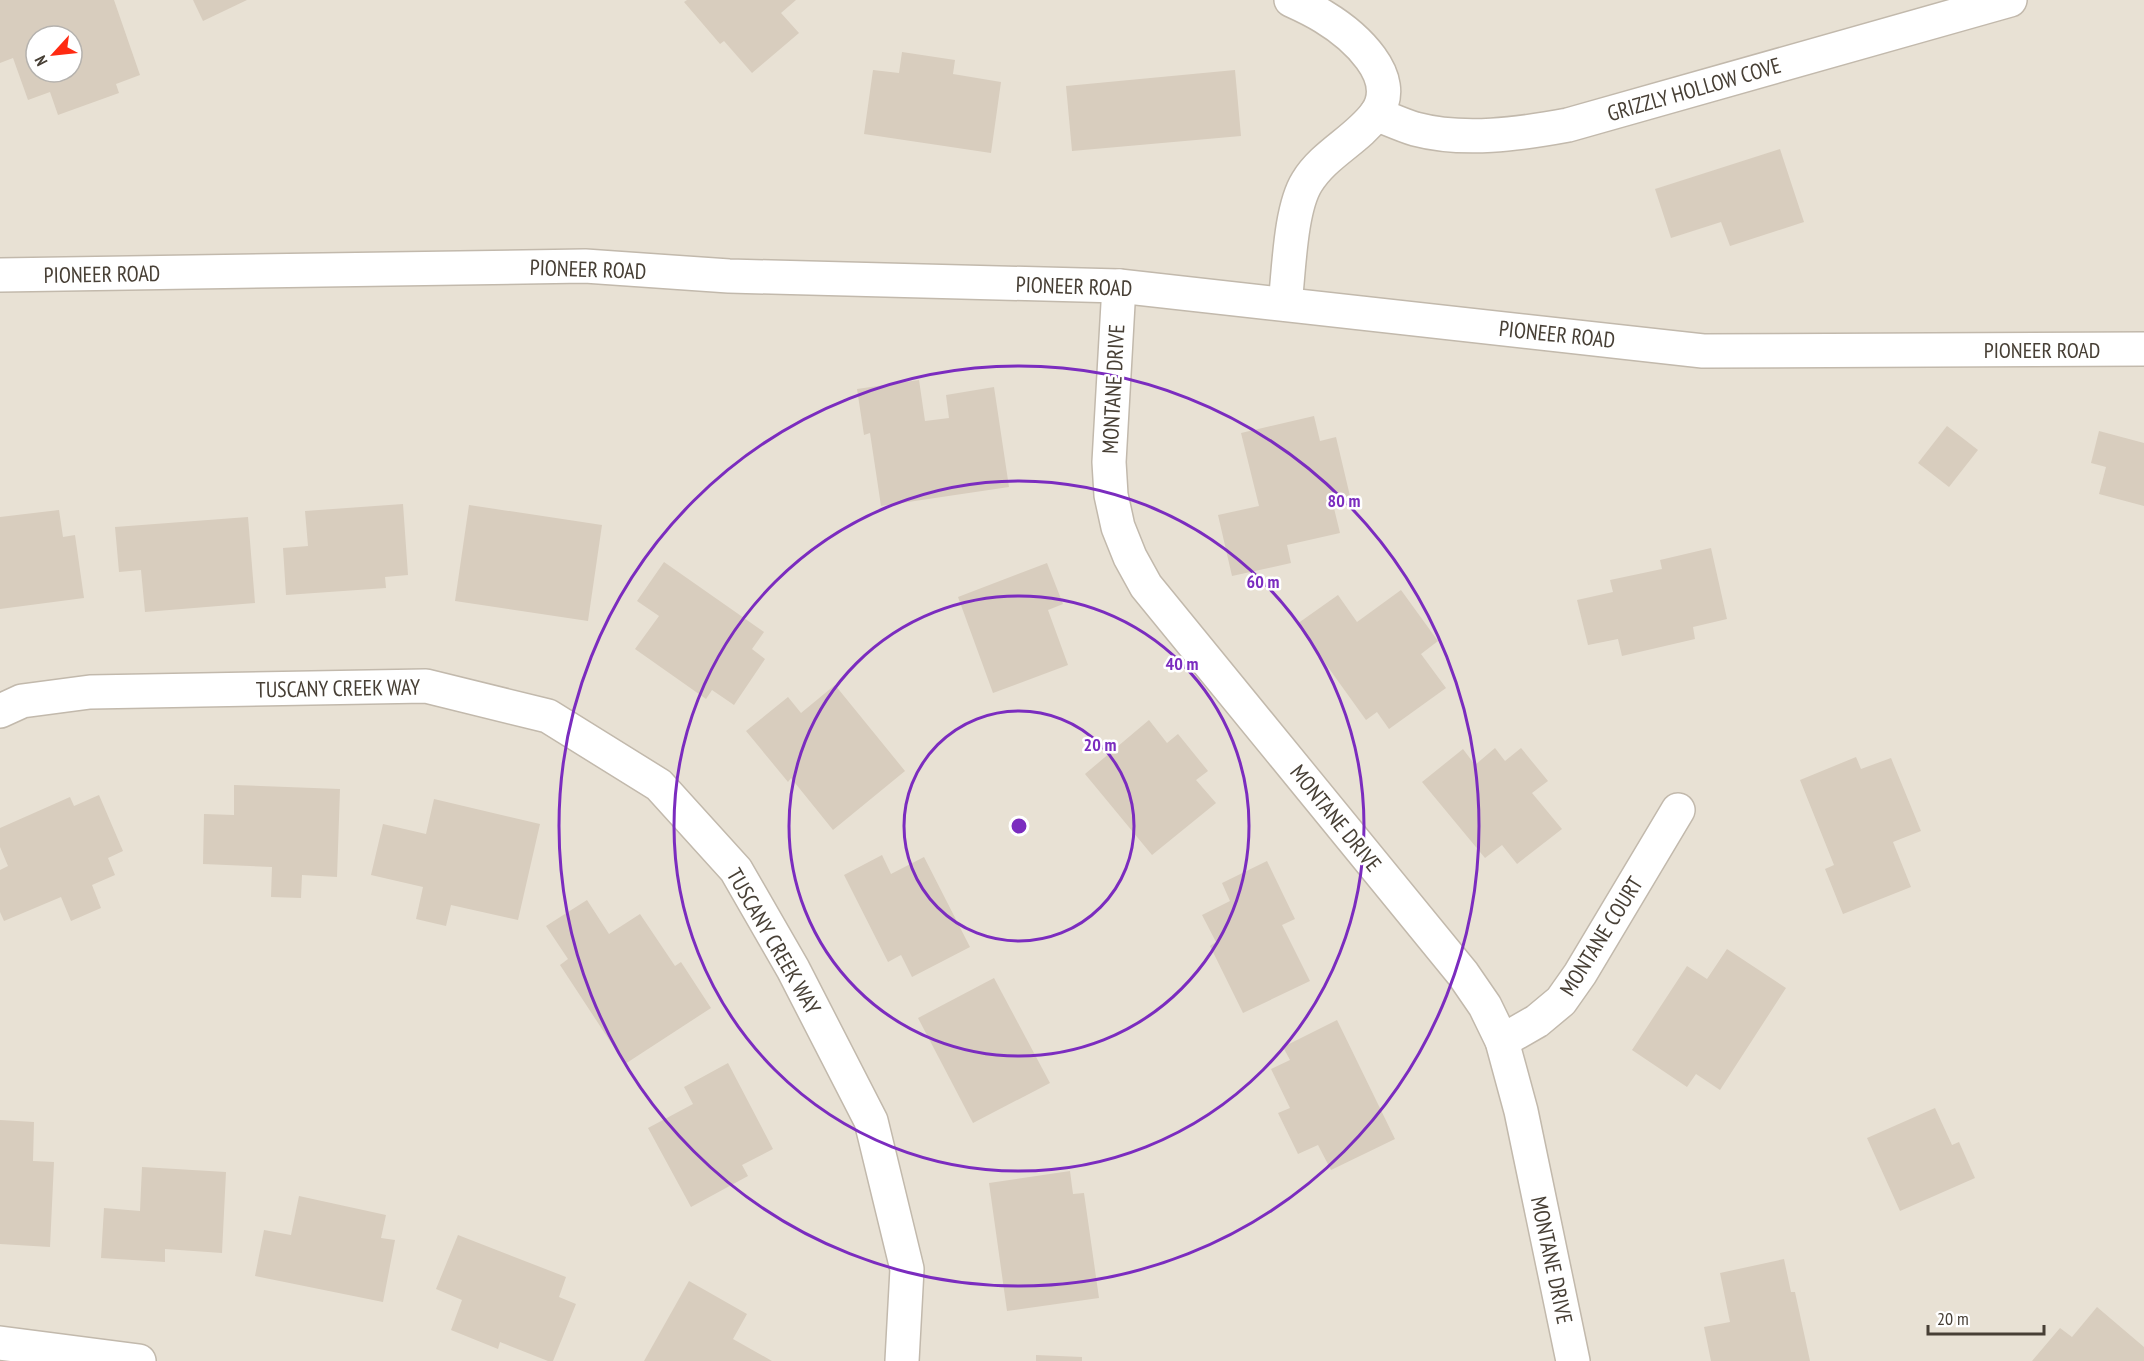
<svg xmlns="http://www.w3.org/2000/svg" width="2144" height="1361" font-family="'PT Sans Narrow',sans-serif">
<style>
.residential{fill:#e8e1d4;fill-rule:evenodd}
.building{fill:#d8cdbe;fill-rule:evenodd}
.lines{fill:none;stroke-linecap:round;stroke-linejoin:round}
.minor-casing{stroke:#c2b9ac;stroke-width:36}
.minor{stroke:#fff;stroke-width:33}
.ring{fill:none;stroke:#7b2cbf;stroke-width:3}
.labels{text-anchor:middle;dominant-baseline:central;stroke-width:5;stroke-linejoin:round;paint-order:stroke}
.street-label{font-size:22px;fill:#473f35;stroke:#fff}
.centre{fill:#7b2cbf;stroke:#fff;stroke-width:3}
.ring-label{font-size:18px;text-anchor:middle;font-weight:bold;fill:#7b2cbf;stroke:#fff;stroke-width:5;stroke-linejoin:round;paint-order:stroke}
</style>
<rect width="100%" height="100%" fill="#f4efe6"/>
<!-- residential -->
<path class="residential" d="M0,0H2144V1361H0ZM36,36H72V72H36Z"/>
<!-- building -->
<g class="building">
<path d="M0,0H114L140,75L116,84L119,93L58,115L50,92L28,100L13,58L0,63ZM36,36H72V72H36Z"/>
<path d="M193,0H247L203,21Z"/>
<path d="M687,0H796L781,13L799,33L752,73L724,41L720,44L684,2Z"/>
<path d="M902,52L955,60L953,74L1001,82L991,153L864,134L873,70L899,73Z"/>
<path d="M1235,70L1241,136L1072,151L1066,86Z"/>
<path d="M1780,149L1804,222L1730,246L1721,222L1671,238L1655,189Z"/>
<path d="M919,380L925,421L949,418L946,395L994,387L1009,487L881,506L870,433L864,435L857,389Z"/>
<path d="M1314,416L1320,441L1336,437L1350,496L1332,500L1340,533L1287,545L1291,563L1232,576L1218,515L1259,506L1241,433Z"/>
<path d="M1947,426L1978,450L1949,487L1918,463Z"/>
<path d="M2099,431L2144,443V506L2099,494L2106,467L2091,463Z"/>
<path d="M403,504L408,575L385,577L386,588L286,595L283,548L308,546L305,511Z"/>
<path d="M469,505L602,525L588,621L455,601Z"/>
<path d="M59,510L63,537L75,535L84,598L0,609V517Z"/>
<path d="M248,517L255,603L145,612L141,570L119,572L115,527Z"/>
<path d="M1711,548L1727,619L1693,627L1695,639L1622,656L1618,639L1588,645L1577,600L1613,592L1610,580L1662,569L1660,560Z"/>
<path d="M664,562L764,632L752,649L765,659L734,705L712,690L706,699L635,649L659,616L637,601Z"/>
<path d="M1047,563L1063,604L1048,610L1068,665L993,693L958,597Z"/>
<path d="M1401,590L1438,641L1421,654L1446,688L1389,729L1377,712L1366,720L1297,624L1338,595L1357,622Z"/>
<path d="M835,685L905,771L833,830L791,778L788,782L746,731L788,697L801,713Z"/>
<path d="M1149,720L1167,743L1178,734L1208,771L1196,780L1216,803L1152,855L1085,774Z"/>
<path d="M1495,748L1505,761L1521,748L1548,781L1532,793L1562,829L1517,864L1502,845L1485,858L1422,782L1463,749L1475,765Z"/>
<path d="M1856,757L1861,769L1891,758L1921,831L1893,842L1911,887L1843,914L1825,869L1834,865L1800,780Z"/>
<path d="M234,785L340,789L337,877L302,875L301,898L271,897L272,867L203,864L204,814L234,815Z"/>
<path d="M99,795L123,851L108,858L115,875L92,885L101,908L71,921L61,897L4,921L0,912V870L8,866L0,847V828L70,797L74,806Z"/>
<path d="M434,799L540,824L518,920L451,905L446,926L416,919L423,887L371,875L383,824L426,834Z"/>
<path d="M882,855L891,874L924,857L970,947L912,977L901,955L888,962L844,875Z"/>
<path d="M1267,861L1295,919L1282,925L1310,981L1243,1013L1210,946L1216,942L1202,915L1230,901L1222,883Z"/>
<path d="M587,900L609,934L640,914L675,966L681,962L711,1008L625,1064L560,965L568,959L546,926Z"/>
<path d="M1727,949L1786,988L1720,1090L1696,1074L1687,1087L1632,1050L1687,966L1707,979Z"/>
<path d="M994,978L1050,1083L973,1123L918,1018Z"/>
<path d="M1337,1020L1395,1139L1331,1170L1318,1145L1298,1154L1278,1113L1290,1108L1271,1069L1290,1060L1283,1047Z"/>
<path d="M728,1063L773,1149L742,1165L748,1176L691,1207L648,1128L693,1104L684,1087Z"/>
<path d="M1935,1108L1952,1145L1959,1142L1975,1178L1900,1211L1867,1138Z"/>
<path d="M0,1120L34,1122L33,1161L54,1162L50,1247L0,1244Z"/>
<path d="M142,1167L226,1172L222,1253L165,1249V1262L101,1258L104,1208L140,1211Z"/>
<path d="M1070,1171L1073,1194L1084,1193L1099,1298L1007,1311L989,1183Z"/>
<path d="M299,1196L386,1215L381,1238L395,1240L383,1302L255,1276L264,1230L291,1235Z"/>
<path d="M458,1235L566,1277L559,1297L576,1304L553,1361H548L500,1342L498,1349L451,1330L462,1300L436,1289Z"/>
<path d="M1784,1259L1791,1292H1795L1810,1361H1711L1704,1327L1730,1322L1720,1273Z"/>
<path d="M689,1281L747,1314L733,1339L772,1361H644Z"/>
<path d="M2097,1307L2144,1347V1361H2032L2060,1328L2072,1337Z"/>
<path d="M1036,1355L1082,1357V1361H1036Z"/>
</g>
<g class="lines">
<!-- minor casing -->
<g class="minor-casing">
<g id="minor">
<path d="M1376,114C1389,119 1402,125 1415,129C1464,142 1519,134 1568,125L2010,0"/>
<path d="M0,275L585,266L729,276L1119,286L1703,351L2144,349"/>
<path d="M1119,286L1109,462L1111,495L1118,527L1130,557L1146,586L1463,974L1485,1006L1502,1041L1521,1111L1573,1361"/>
<path d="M1285,304C1289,271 1290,209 1307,182C1324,154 1357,140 1376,114C1403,77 1352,34 1324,17C1313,10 1302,5 1291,0"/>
<path d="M0,711L22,701L90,692L426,686L548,716L659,785L736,870L793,969L871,1121L907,1269L902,1361"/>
<path d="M1502,1041L1537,1021L1561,1001L1580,974L1678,810"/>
<path d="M0,1343L139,1361"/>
</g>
</g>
<!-- minor -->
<use href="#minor" class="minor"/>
</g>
<!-- distance rings -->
<g class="ring">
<circle cx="1019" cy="826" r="115"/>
<circle cx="1019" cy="826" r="230"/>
<circle cx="1019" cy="826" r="345"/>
<circle cx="1019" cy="826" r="460"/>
</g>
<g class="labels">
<!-- street labels -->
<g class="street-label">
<text transform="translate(1694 89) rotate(-16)">GRIZZLY HOLLOW COVE</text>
<text transform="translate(588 269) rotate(2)">PIONEER ROAD</text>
<text transform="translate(102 274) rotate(-1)">PIONEER ROAD</text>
<text transform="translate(1074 286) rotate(2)">PIONEER ROAD</text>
<text transform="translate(1557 334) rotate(6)">PIONEER ROAD</text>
<text x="2042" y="350">PIONEER ROAD</text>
<text transform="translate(1113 389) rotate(-87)">MONTANE DRIVE</text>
<text transform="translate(338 688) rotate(-1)">TUSCANY CREEK WAY</text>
<text transform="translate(1336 818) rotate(51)">MONTANE DRIVE</text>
<text transform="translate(1601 936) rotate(-58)">MONTANE COURT</text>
<text transform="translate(774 941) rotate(60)">TUSCANY CREEK WAY</text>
<text transform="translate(1552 1260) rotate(78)">MONTANE DRIVE</text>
</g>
</g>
<circle cx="1019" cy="826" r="9" class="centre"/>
<g class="ring-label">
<text x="1344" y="507">80 m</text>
<text x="1263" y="588">60 m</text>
<text x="1182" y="670">40 m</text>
<text x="1100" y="751">20 m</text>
</g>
<!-- north arrow -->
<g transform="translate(54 54) rotate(243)"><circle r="28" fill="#ffffff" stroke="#b5b2ae" stroke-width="1.5"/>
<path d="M0-4.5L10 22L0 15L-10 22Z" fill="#ff2a12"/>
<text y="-9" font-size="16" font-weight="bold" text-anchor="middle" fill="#473f35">N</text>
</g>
<!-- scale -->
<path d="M1928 1325v9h116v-9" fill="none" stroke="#473f35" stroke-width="3"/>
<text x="1937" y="1325" font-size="18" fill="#473f35" stroke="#ffffff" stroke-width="4.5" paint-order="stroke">20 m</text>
</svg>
